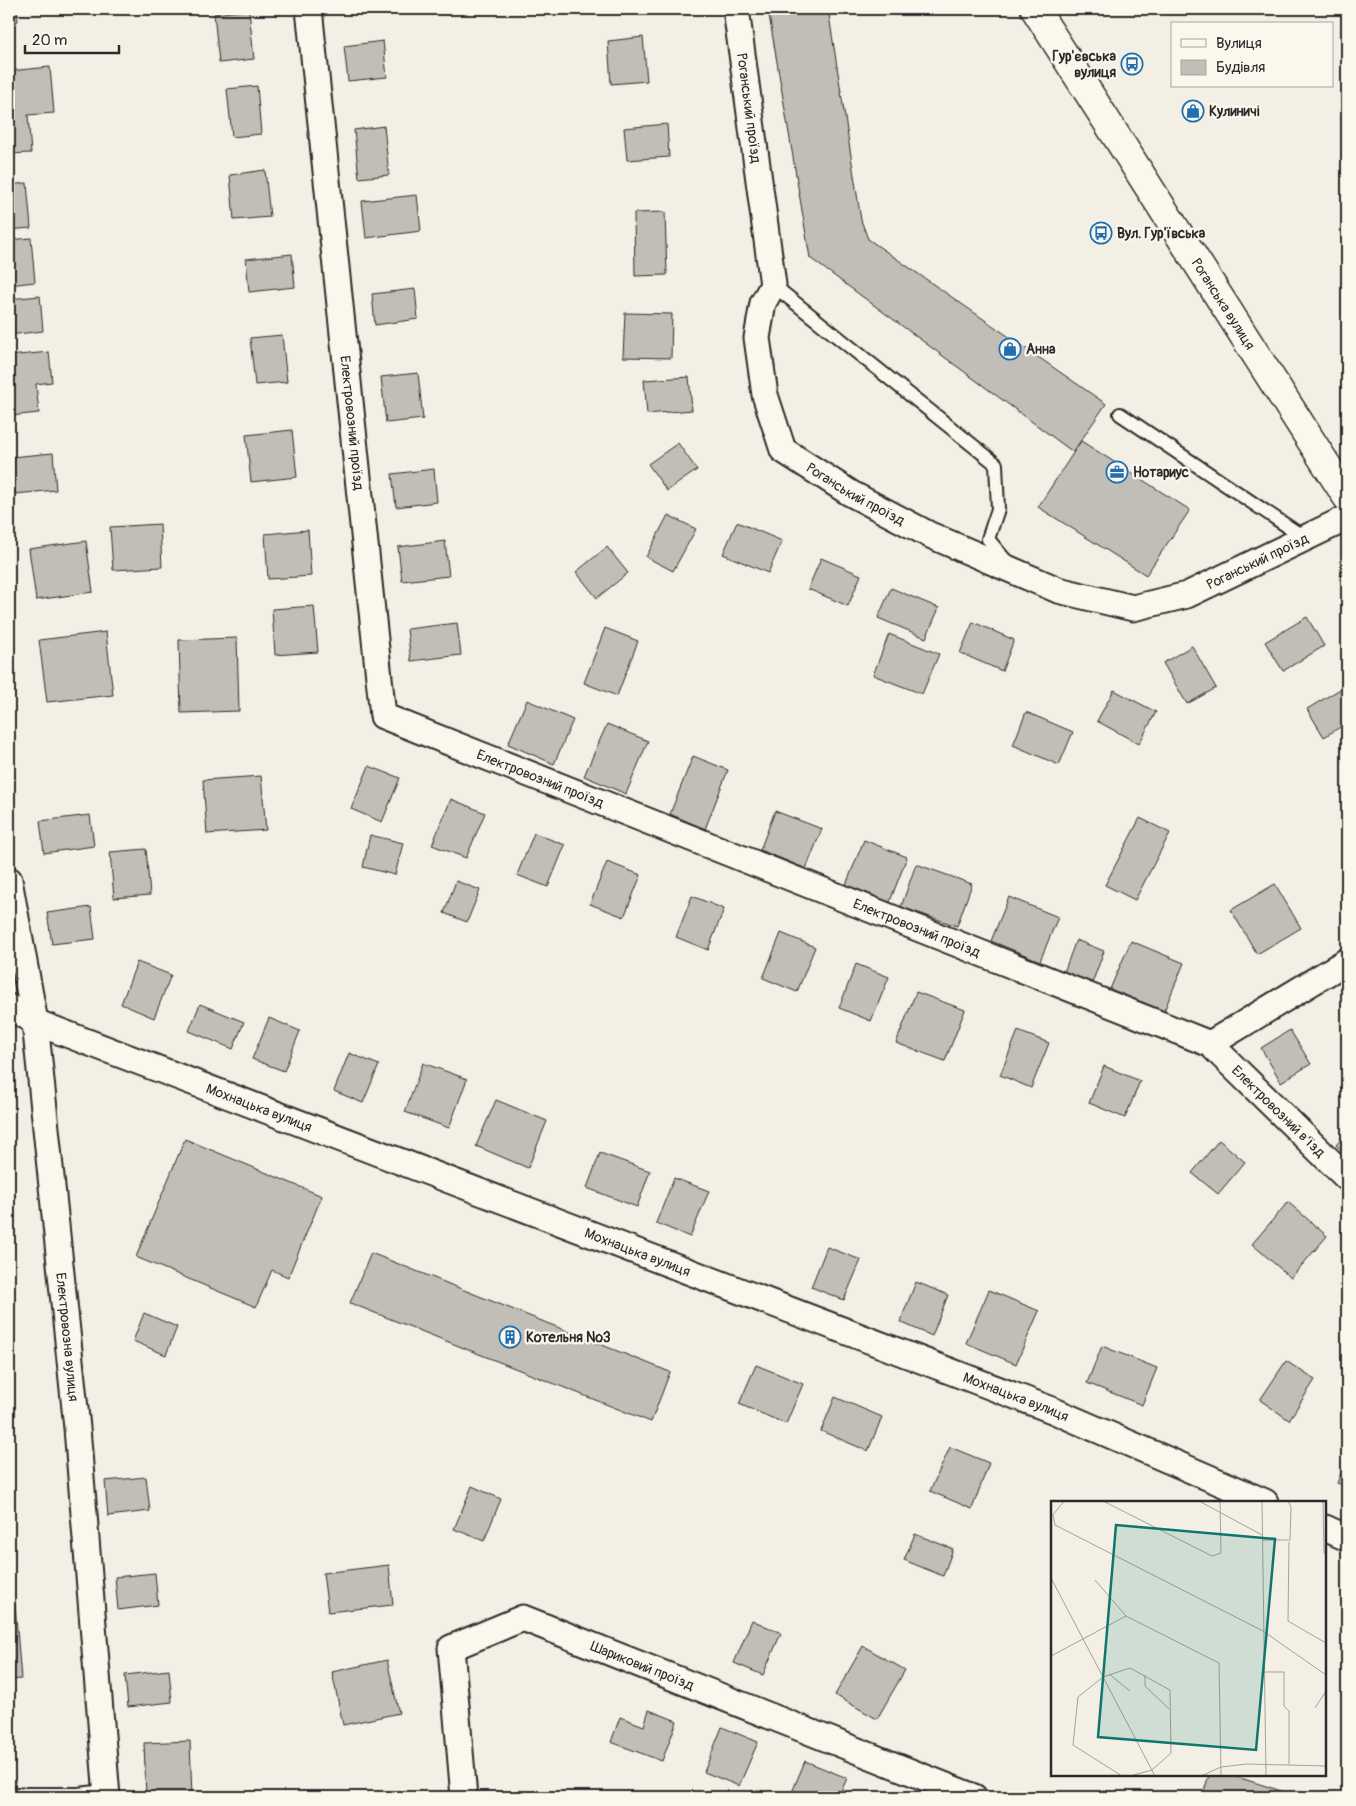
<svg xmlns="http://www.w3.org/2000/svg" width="1356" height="1806" font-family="Pangolin,sans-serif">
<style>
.building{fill:#c0beb6;stroke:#2b2b2b}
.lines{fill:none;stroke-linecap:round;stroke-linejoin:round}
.service-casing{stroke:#2b2b2b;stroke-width:16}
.minor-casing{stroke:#2b2b2b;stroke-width:29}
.secondary-casing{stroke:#2b2b2b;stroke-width:31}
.service{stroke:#fbf7ec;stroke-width:12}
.minor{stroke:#fbf7ec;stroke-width:25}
.secondary{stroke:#fbf7ec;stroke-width:28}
.labels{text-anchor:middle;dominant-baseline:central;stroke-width:4.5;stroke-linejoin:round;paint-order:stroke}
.poi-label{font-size:14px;font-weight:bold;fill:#2b2b2b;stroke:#fbf7ec;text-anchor:start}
.street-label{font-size:14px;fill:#2b2b2b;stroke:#fbf7ec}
.inset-road{fill:none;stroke:#a3a19a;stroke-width:1}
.view{fill:#0f766e;fill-opacity:0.15;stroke:#0f766e;stroke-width:2.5}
.inset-edge{fill:none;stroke:#2b2b2b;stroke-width:2.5}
</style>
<rect width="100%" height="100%" fill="#f3efe4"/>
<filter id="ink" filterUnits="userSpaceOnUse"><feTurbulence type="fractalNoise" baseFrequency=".02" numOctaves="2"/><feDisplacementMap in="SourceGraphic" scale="10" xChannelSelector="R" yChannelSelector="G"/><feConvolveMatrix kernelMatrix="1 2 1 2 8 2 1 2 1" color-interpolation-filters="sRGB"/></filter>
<g filter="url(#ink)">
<!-- building -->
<g class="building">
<path d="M9,9H17L18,21L9,22Z"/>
<path d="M768,9H828L861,220L868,239L1106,404L1073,452L810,258Z"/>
<path d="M249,10L254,59L219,63L214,14Z"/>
<path d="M643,37L647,81L611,84L608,41Z"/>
<path d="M383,41L387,77L348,81L344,46Z"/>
<path d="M50,67L54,113L28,115L31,153L9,154V71Z"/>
<path d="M257,86L261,134L232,137L227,89Z"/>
<path d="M667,124L669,157L627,160L624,128Z"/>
<path d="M384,126L389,175L359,178L354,130Z"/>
<path d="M265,170L270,217L234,220L230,175Z"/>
<path d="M27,183L31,228L9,230V185Z"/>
<path d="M417,195L421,231L366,238L362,201Z"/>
<path d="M665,212L667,275L635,276L634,213Z"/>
<path d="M31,238L35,282L9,285V240Z"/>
<path d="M292,254L295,287L249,292L246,259Z"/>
<path d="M415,289L418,319L375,325L372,294Z"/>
<path d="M40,296L43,331L9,335V299Z"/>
<path d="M625,313L672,314L671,358L623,357Z"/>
<path d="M282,335L287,382L255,385L250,338Z"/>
<path d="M49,352L52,382L36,384L39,413L9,416V356Z"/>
<path d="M418,373L423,419L386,423L381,377Z"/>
<path d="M689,377L692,410L647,414L644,380Z"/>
<path d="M292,430L297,477L251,482L246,435Z"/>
<path d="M1081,441L1190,510L1146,575L1038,507Z"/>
<path d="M678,443L697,470L667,491L648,464Z"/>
<path d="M53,453L56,490L15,494L11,457Z"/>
<path d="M434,469L437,502L396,507L392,474Z"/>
<path d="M668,515L696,529L673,571L646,557Z"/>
<path d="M737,522L782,541L768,573L723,554Z"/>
<path d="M160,524L162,567L113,570L110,527Z"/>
<path d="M308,530L311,576L268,579L265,534Z"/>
<path d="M86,541L93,592L36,600L29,549Z"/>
<path d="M445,541L449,576L402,581L398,547Z"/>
<path d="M607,547L628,573L597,598L576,572Z"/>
<path d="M821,558L861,575L848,606L808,589Z"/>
<path d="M891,588L939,608L926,638L878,618Z"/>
<path d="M314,606L318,652L275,655L272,609Z"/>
<path d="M1307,617L1324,646L1283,671L1265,642Z"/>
<path d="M973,622L1014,640L1002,671L960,653Z"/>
<path d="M457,623L461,655L411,661L407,629Z"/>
<path d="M605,628L638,641L617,696L584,683Z"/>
<path d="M106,632L113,695L47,702L39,640Z"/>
<path d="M889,634L939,654L922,694L873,675Z"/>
<path d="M237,638L239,711L181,713L179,640Z"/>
<path d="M1192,646L1216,688L1187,704L1163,663Z"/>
<path d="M1347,685V723L1324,737L1307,709Z"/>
<path d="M1114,690L1156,712L1139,744L1097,721Z"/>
<path d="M527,700L573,720L554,764L508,744Z"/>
<path d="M1026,712L1073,732L1059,765L1013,745Z"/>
<path d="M607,724L648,741L626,794L584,776Z"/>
<path d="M693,756L728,770L705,829L670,814Z"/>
<path d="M369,766L400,778L382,822L351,809Z"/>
<path d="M261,776L266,830L207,834L203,780Z"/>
<path d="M451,799L485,813L466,858L432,845Z"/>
<path d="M775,811L822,829L806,869L760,850Z"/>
<path d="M90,815L94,846L44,853L40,821Z"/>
<path d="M1140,818L1170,833L1135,900L1105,885Z"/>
<path d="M534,833L565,845L548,887L517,875Z"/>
<path d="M370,835L403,843L395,875L363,867Z"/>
<path d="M864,840L907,857L889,904L845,887Z"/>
<path d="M146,849L150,895L114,898L110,852Z"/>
<path d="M607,862L641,875L624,917L590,904Z"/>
<path d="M916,864L972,884L957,926L901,907Z"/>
<path d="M456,881L480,890L467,922L444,913Z"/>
<path d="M1275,884L1301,928L1257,954L1231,910Z"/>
<path d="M692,896L724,909L708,950L676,937Z"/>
<path d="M1009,897L1058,917L1040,961L991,941Z"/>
<path d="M91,907L95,939L52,944L47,913Z"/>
<path d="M781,933L815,947L797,992L763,978Z"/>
<path d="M1076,940L1104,951L1091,986L1063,975Z"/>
<path d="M1131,941L1184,963L1164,1011L1110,989Z"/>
<path d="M137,962L171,975L154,1018L121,1004Z"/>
<path d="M856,964L889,977L871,1021L839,1008Z"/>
<path d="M916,992L965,1010L945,1061L896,1043Z"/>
<path d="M200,1004L244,1022L233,1049L189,1031Z"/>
<path d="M269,1018L300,1031L284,1071L252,1059Z"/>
<path d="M1290,1030L1311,1064L1281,1082L1261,1048Z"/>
<path d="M1018,1031L1049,1043L1031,1088L1000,1075Z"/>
<path d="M349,1053L379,1065L363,1103L334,1091Z"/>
<path d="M423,1063L467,1079L449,1128L405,1112Z"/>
<path d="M1104,1066L1140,1081L1125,1118L1089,1103Z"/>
<path d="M496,1100L547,1121L528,1168L476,1146Z"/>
<path d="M1347,1133V1155L1336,1145Z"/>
<path d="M185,1139L322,1196L288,1277L272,1270L256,1307L136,1257Z"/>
<path d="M1219,1140L1245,1162L1218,1194L1192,1173Z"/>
<path d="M600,1153L650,1171L637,1207L587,1188Z"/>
<path d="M674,1178L709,1191L690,1237L656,1223Z"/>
<path d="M1288,1202L1327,1236L1291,1278L1252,1244Z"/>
<path d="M827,1247L861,1260L844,1300L811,1287Z"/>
<path d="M371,1253L670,1372L651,1422L350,1303Z"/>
<path d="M916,1282L948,1295L932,1336L900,1322Z"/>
<path d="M989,1290L1039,1311L1016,1364L966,1343Z"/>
<path d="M144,1313L177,1327L166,1355L133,1341Z"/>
<path d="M1102,1346L1157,1368L1142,1405L1087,1383Z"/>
<path d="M1286,1361L1315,1380L1289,1420L1260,1400Z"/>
<path d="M756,1365L803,1384L786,1424L739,1404Z"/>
<path d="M835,1397L882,1417L868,1451L821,1431Z"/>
<path d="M950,1447L989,1463L972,1509L930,1491Z"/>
<path d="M1347,1458V1487L1337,1483Z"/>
<path d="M146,1477L150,1511L108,1516L105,1481Z"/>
<path d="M472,1486L501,1499L484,1541L454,1529Z"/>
<path d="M915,1534L953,1549L943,1576L904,1560Z"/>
<path d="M389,1565L393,1605L328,1612L323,1573Z"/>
<path d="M155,1573L158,1605L118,1610L115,1577Z"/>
<path d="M9,1604H15L21,1679L9,1680Z"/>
<path d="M752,1620L781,1633L763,1675L734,1663Z"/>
<path d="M863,1646L905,1670L877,1719L835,1695Z"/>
<path d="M387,1660L399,1713L343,1725L332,1672Z"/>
<path d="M169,1670L172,1702L128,1707L125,1675Z"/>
<path d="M649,1710L677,1721L662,1761L611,1742L620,1717L644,1726Z"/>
<path d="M722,1727L758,1742L739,1786L704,1772Z"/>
<path d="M190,1741L192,1797H146L144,1743Z"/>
<path d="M805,1761L847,1778L839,1797H790Z"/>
<path d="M1209,1775H1231L1291,1794L1290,1797H1202Z"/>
</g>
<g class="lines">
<!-- service casing -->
<g class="service-casing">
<g id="service">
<path d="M773,285L996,464L998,509L988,539L1007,562"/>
<path d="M1120,414L1305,538"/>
<path d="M9,1794H78L106,1791"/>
</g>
</g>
<!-- minor casing -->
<g class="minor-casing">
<g id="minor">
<path id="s1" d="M309,9L383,716L1210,1044L1347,961"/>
<path id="s2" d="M736,9L773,285L763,303L757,338L765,395L783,450L850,493L930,535L1058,590L1133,608L1187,595L1347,518"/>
<path id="s3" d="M9,880L35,1022L77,1428L107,1797"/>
<path id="s4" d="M9,1007L35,1022L1052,1410L1265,1502"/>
<path id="s5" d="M1210,1044L1347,1178"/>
<path d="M1325,1528L1347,1538"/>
<path id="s6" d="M464,1797L451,1648L523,1618L974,1797"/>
</g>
</g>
<!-- secondary casing -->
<g class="secondary-casing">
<g id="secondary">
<path id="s7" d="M1035,9L1347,497"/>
</g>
</g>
<!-- service -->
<use href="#service" class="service"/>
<!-- minor -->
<use href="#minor" class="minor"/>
<!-- secondary -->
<use href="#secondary" class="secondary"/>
</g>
</g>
<!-- icons -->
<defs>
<g id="bus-ring" transform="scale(1.125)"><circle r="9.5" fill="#fbf7ec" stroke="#1f6fb2" stroke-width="1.5"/><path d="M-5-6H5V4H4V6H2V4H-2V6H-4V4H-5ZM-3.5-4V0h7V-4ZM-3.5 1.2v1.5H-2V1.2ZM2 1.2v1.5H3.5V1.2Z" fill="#1f6fb2"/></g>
<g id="shop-ring" transform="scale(1.125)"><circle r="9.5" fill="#fbf7ec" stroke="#1f6fb2" stroke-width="1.5"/><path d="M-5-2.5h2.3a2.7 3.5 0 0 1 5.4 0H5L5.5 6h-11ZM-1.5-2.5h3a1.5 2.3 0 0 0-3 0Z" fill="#1f6fb2"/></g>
<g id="office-ring" transform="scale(1.125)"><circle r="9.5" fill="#fbf7ec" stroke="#1f6fb2" stroke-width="1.5"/><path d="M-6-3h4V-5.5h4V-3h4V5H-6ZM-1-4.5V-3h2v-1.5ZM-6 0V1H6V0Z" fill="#1f6fb2"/></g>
<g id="building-ring" transform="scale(1.125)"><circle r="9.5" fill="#fbf7ec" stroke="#1f6fb2" stroke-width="1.5"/><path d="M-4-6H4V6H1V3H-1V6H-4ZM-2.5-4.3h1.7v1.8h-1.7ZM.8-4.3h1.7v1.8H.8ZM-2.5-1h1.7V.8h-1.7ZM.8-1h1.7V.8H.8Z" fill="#1f6fb2"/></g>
</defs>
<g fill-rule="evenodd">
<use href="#bus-ring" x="1132" y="64"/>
<use href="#shop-ring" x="1193" y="111"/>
<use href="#bus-ring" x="1101" y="233"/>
<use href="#shop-ring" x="1010" y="349"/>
<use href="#office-ring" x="1117" y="472"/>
<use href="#building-ring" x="510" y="1337"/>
</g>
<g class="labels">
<!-- poi labels -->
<g class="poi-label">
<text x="1116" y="56" text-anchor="end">Гур'євська<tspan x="1116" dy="16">вулиця</tspan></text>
<text x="1209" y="111">Кулиничі</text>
<text x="1117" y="233">Вул. Гур'ївська</text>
<text x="1026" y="349">Анна</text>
<text x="1133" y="472">Нотариус</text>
<text x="526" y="1337">Котельня №3</text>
</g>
<!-- street labels -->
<g class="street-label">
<text stroke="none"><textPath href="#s2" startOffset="100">Роганський проїзд</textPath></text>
<text stroke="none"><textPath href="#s7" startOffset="350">Роганська вулиця</textPath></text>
<text stroke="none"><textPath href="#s1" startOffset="416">Електровозний проїзд</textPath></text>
<text stroke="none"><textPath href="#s2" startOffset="535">Роганський проїзд</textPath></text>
<text stroke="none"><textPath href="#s2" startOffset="970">Роганський проїзд</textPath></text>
<text stroke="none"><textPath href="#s1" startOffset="880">Електровозний проїзд</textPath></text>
<text stroke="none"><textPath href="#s1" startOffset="1285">Електровозний проїзд</textPath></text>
<text stroke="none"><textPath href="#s4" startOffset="270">Мохнацька вулиця</textPath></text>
<text stroke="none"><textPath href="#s5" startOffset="96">Електровозний в’їзд</textPath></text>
<text stroke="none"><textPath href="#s4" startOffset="675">Мохнацька вулиця</textPath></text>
<text stroke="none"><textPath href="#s3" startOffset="461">Електровозна вулиця</textPath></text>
<text stroke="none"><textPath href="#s4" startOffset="1080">Мохнацька вулиця</textPath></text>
<text stroke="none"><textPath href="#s6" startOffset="356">Шариковий проїзд</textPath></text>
</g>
</g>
<!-- overview -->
<g transform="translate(1051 1501)">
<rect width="275" height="275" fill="#f3efe4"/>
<path class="inset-road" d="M13,0L2,14L4,24L212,130L275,174M52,0L161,55L170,52L169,0M148,0L211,34M211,0L215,275M272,0L273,53M211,39H239L240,6L237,0M238,41L237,120L275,142M0,77L104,275M44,79L75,115M0,155L75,115L168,162L170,275M214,171H233V205L238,210V263M58,173L79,190M94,174V185L118,208M264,207L275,190M71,275L22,244L27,196L52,176L79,167L119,189L120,252L101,269L79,275M150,275L170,266L196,263L275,265"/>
<path class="view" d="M65,24L224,38L205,249L47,236Z"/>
<rect width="275" height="275" class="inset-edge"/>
</g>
<!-- margin -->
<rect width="1356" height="1806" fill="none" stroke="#fbf7ec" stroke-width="30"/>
<rect x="15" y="15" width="1326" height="1776" fill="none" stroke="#2b2b2b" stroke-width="2" filter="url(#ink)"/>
<!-- legend -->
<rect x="1171" y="22" width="162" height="65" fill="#fbf7ec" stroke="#a8a59f"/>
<rect x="1181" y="39" width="25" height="8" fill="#fbf7ec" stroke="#a8a59f"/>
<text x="1216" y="48" font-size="15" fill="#2b2b2b">Вулиця</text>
<rect x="1181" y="60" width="25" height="15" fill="#c0beb6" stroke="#a8a59f"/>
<text x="1216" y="72" font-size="15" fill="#2b2b2b">Будівля</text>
<!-- scale -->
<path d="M25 45v8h94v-8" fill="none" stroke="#2b2b2b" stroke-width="2.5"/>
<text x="32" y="45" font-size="15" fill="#2b2b2b" stroke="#fbf7ec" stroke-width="4" paint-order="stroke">20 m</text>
</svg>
